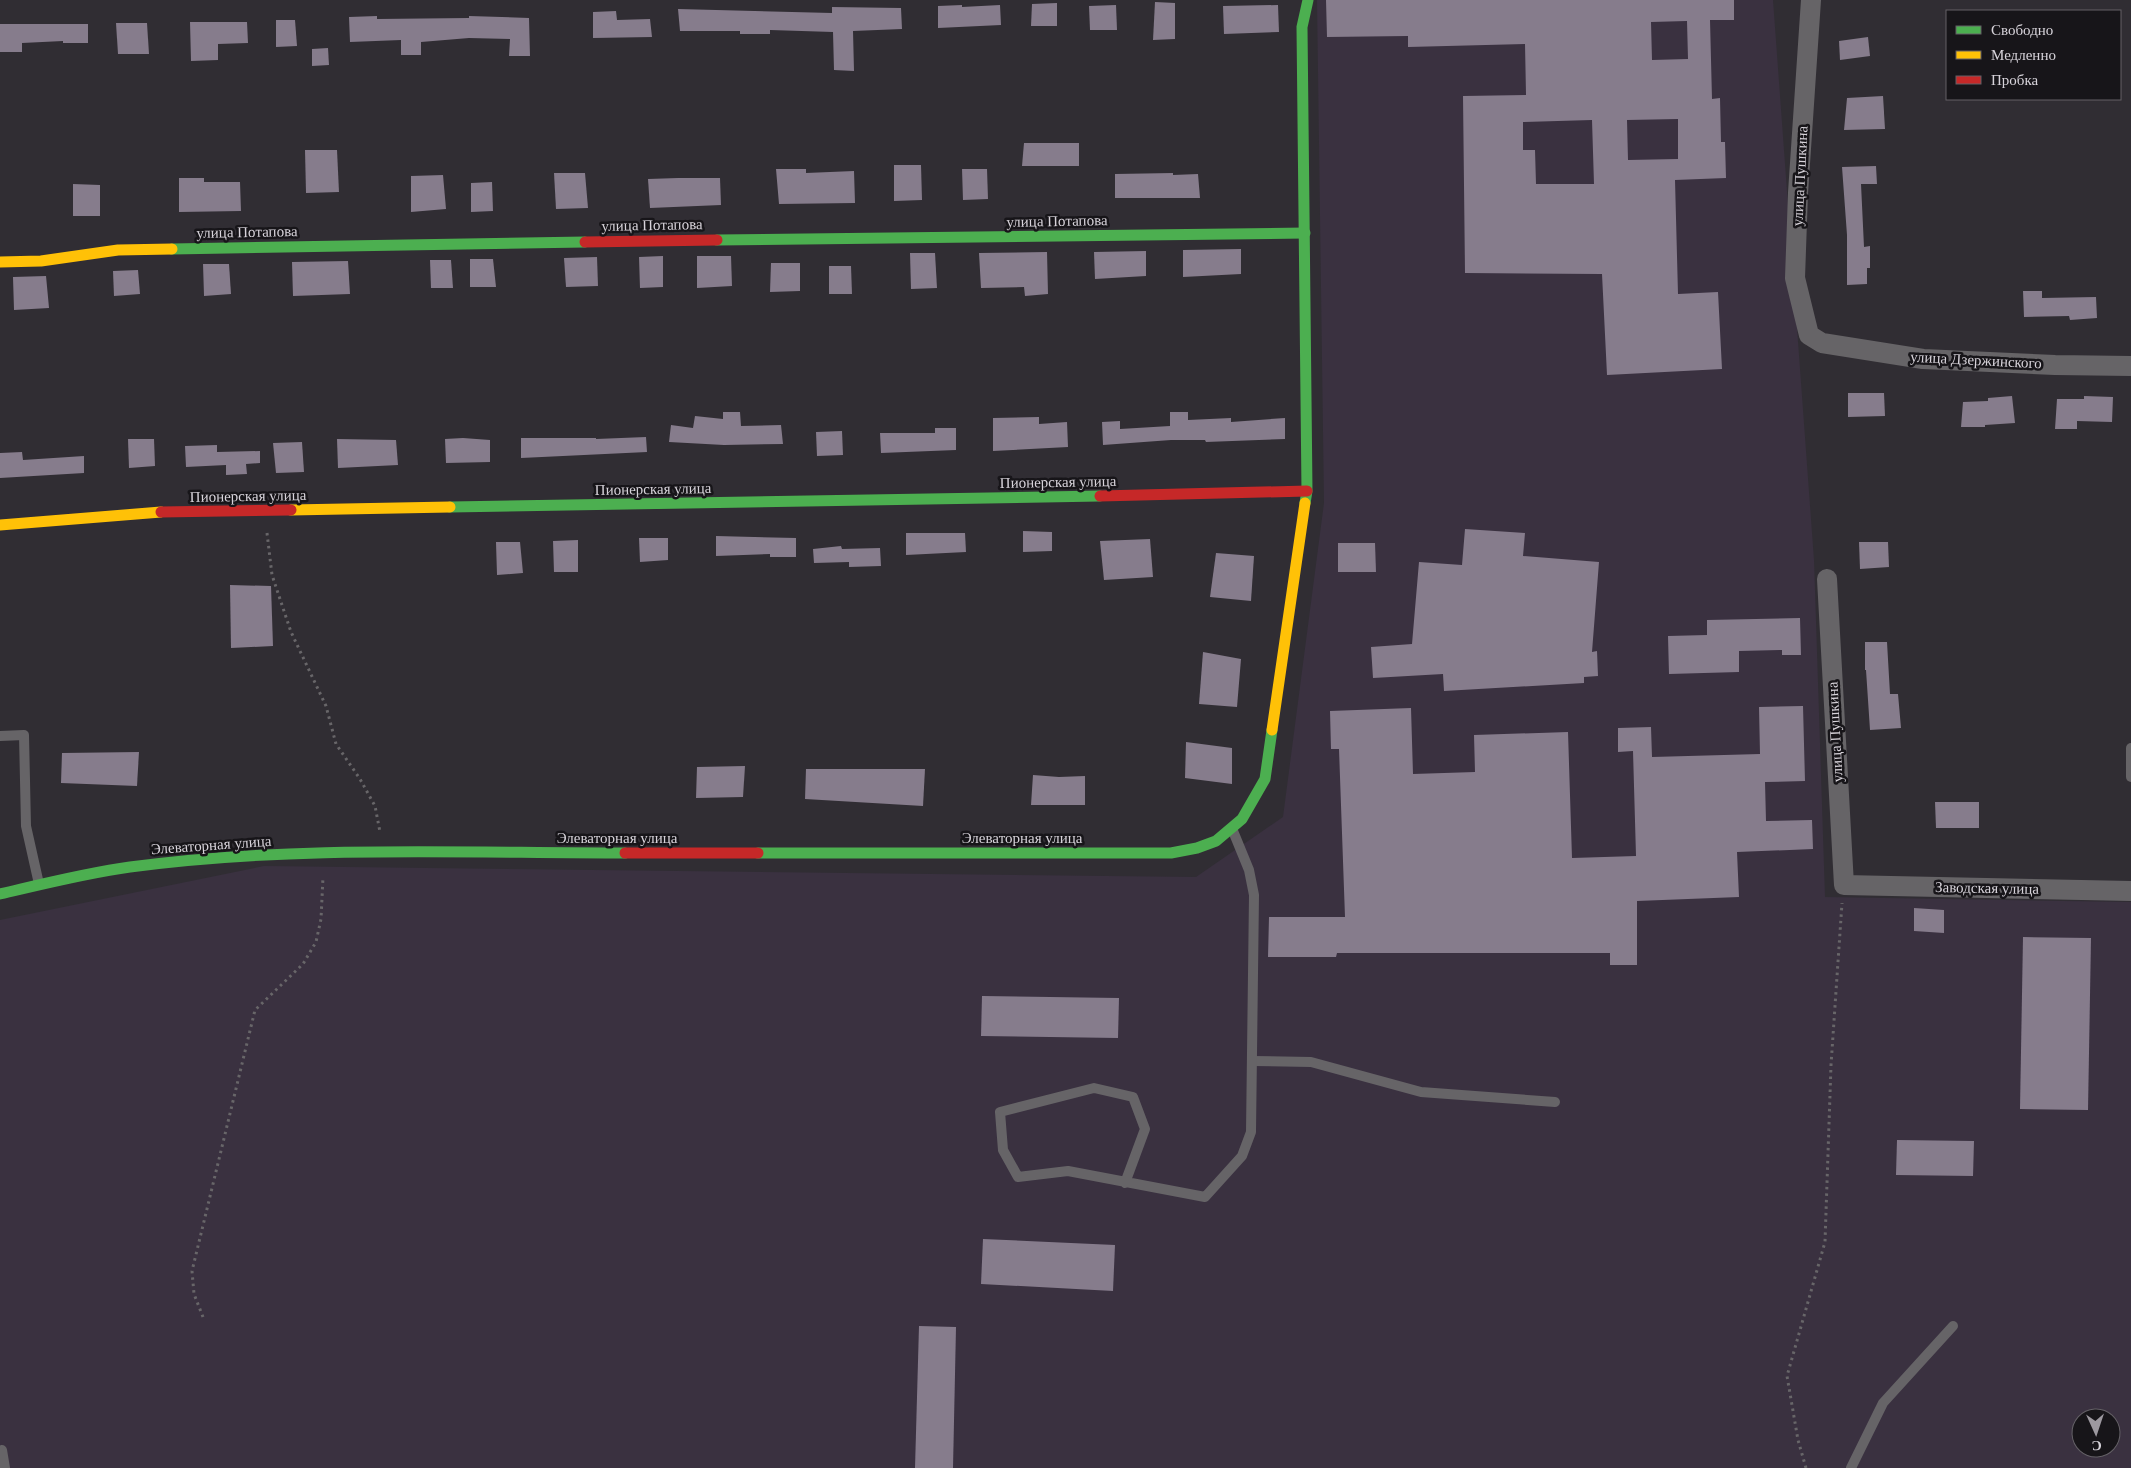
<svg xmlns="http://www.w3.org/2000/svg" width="2131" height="1468" font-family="'Times New Roman',serif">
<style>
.built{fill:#3a3140;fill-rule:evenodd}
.building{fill:#867c8c;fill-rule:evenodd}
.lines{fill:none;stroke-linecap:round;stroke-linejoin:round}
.path{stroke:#686669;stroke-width:3;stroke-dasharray:2.5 4;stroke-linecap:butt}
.lane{stroke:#666467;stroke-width:10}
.street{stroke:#666467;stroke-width:20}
.fast{stroke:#4caf50;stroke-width:11}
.slow{stroke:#ffc107;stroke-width:11}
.jam{stroke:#c62828;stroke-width:11}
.labels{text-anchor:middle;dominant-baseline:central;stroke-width:5;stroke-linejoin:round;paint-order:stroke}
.street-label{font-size:15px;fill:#d7d3da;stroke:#171519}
</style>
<rect width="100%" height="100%" fill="#302d33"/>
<!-- built -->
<path class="built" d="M1317,0H1773L1814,560L1825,897L2131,902V1468H0V920L264,866L1196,877L1283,817L1324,503ZM2081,1418H2111V1448H2081Z"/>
<!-- building -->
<g class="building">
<path d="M1326,0H1734V20H1710L1712,99L1720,98L1721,142H1725L1726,178L1675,180L1678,294L1718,292L1722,369L1607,375L1602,274L1465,273L1463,96L1526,95L1525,44L1408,47V36L1327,37ZM1687,21L1688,59L1652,60L1651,22ZM1678,119V159L1628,160L1627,120ZM1592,120L1594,184H1536L1535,150H1523V122Z"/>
<path d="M1155,2L1175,3V39L1153,40Z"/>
<path d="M1057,3V26H1031L1032,4Z"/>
<path d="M962,5V7L1000,5L1001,25L938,28V6Z"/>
<path d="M1116,5L1117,30H1090L1089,6Z"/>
<path d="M1278,5L1279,32L1224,34L1223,6Z"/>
<path d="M832,7L901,8L902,29L853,31L854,71L834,70L833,32L770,30V34H740V31H680L678,9L832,13Z"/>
<path d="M616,11L617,20L650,19L652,37L593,38V12Z"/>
<path d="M377,16V19L469,18V16L529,18L530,56H509L510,39L469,38L421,42V55H401V40L350,42L349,17Z"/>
<path d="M276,20H295L297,46L276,47Z"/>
<path d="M190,22H247L248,43L218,44V60L191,61Z"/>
<path d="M116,23H147L149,54H118Z"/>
<path d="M0,24H88V43H63V41L22,43V52H0Z"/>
<path d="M1868,37L1870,56L1840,60L1839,41Z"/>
<path d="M328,48L329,65L312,66V49Z"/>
<path d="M1883,96L1885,129L1844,130L1847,98Z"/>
<path d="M1024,143H1079V166H1022Z"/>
<path d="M305,150H337L339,192L306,193Z"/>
<path d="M894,165H921L922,200L894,201Z"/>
<path d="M1876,166L1877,184H1861L1864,247L1870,246V268H1867V284L1847,285V235L1842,167Z"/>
<path d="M776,169H806V173L854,171L855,203L779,204Z"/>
<path d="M962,169H987L988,199L963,200Z"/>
<path d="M554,173H585L588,208L556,209Z"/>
<path d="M1173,173V175L1198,174L1200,198H1115V174Z"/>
<path d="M443,175L446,209L411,212V176Z"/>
<path d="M179,178H204V182H240L241,211L179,212Z"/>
<path d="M678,178H720L721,205L650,208L648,179Z"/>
<path d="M492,182L493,211L471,212V183Z"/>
<path d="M73,184L100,185V216H73Z"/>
<path d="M1241,249V274L1183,277V250Z"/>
<path d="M1146,251V276L1095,279L1094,252Z"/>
<path d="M1047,252L1048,294L1025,296L1024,287L981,288L979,253Z"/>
<path d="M910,253H935L937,288L911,289Z"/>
<path d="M663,256V287L640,288L639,257Z"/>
<path d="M697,256H731L732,286L697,288Z"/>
<path d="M597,257L598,286L566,287L564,258Z"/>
<path d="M470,259H493L496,287H470Z"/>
<path d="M430,260H451L453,288H431Z"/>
<path d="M348,261L350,294L293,296L292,262Z"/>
<path d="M771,263H800V291L770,292Z"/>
<path d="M203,264H229L231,294L204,296Z"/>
<path d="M829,266H851L852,294H829Z"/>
<path d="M138,270L140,294L114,296L113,271Z"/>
<path d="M46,276L49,308L14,310L13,277Z"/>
<path d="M2023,291H2042V298L2096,297L2097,318L2070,320L2069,316L2024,317Z"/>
<path d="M1848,393H1884L1885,416L1848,417Z"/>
<path d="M2012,396L2015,423L1985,425V427H1961L1963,402L1988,401V398Z"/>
<path d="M2084,396L2113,397L2112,422L2077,421V429H2055L2057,399H2084Z"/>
<path d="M723,412H740L741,426L781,425L783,444L724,445L669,442L671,425L693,428L695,416L723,419Z"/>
<path d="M1170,412H1188V420L1231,418V422L1285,418V439L1206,442L1205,440H1171L1103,445L1102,422L1120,421V429L1170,426Z"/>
<path d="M1039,417V424L1067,422L1068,447L993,451V418Z"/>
<path d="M935,428H956V450L881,453L880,433H935Z"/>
<path d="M842,431L843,455L817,456L816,432Z"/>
<path d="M646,437L647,452L521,458V438H596V439Z"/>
<path d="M463,438L490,440V462L446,463L445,439Z"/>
<path d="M128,439H154L155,466L129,468Z"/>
<path d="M337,439L396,440L398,465L338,468Z"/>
<path d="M302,442L304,472L276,473L273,443Z"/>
<path d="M217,445V452L260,451V463L246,464L247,474L226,475V465L186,467L185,446Z"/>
<path d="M22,452L23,460L84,456V473L0,478V453Z"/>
<path d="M1465,529L1525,533L1523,556L1599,562L1592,652L1597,651L1598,676L1584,677V683L1444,691L1443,674L1373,678L1371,647L1412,644L1419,562L1462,565Z"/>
<path d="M1023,531L1052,532V551L1023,552Z"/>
<path d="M906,533H965L966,552L906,555Z"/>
<path d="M716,536L796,538V557H770V554L716,556Z"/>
<path d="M639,538H668V560L640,562Z"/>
<path d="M1150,539L1153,577L1104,580L1100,541Z"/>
<path d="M578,540V572H554L553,541Z"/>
<path d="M496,542H520L523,573L497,575Z"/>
<path d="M1859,542H1888L1889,567L1860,569Z"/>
<path d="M1338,543H1375L1376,572H1338Z"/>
<path d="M841,546L842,549L880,548L881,566L849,567V562L814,563L813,549Z"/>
<path d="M1216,553L1254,556L1251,601L1210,597Z"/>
<path d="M230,585L271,586L273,646L231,648Z"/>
<path d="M1800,618L1801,655H1782V650L1739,651V672L1669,674L1668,636L1707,635V620Z"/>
<path d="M1865,642H1887L1890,694H1898L1901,728L1870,730L1866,670H1865Z"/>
<path d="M1203,652L1241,659L1237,707L1199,704Z"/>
<path d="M1803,706L1805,781L1765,782L1766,821L1812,820L1813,849L1737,852L1739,897L1637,901V965H1610V953H1337L1336,957H1268L1269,917H1345L1339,749H1331L1330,711L1411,708L1413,774L1475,772L1474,735L1568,732L1572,858L1636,856L1633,751L1618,752V728L1651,727L1652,757L1760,754L1759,707Z"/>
<path d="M1186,742L1232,748V784L1185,778Z"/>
<path d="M139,752L137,786L61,783L62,753Z"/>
<path d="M745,766L743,797L696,798L697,767Z"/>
<path d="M806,769H925L923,806L805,799Z"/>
<path d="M1033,775L1059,777L1085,776V805H1031Z"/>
<path d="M1935,802H1979V828H1936Z"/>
<path d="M1914,908L1944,910V933L1914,931Z"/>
<path d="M2023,937L2091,938L2088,1110L2020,1109Z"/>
<path d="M982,996L1119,998L1118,1038L981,1036Z"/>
<path d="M1897,1140L1974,1141L1973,1176L1896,1175Z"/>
<path d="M983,1239L1115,1245L1113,1291L981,1284Z"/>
<path d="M919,1326L956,1327L953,1468H915Z"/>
</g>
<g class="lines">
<!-- path -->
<g class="path">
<path d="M267,533L272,575L291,632L326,706L336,744L360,779L375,806L380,832"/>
<path d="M203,1317L194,1294L192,1271L255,1010L303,964L316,942L321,919L323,877"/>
<path d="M1806,1468L1798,1440L1787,1376L1825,1242L1831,1065L1842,903"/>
</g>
<!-- lane -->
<g class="lane">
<path d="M0,736L24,735L26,826L39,884"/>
<path d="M2131,748V777"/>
<path d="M1252,1061L1311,1062L1421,1092L1555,1102"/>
<path d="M1125,1183L1145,1129L1133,1097L1094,1088L1000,1112L1003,1150L1018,1177L1068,1171L1205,1197L1242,1156L1251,1132L1254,895L1249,870L1233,831"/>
<path d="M2,1450L5,1468"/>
<path d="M1851,1468L1883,1403L1953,1326"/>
</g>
<!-- street -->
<g class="street">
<path d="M1811,0L1798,193L1795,278L1809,335L1822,343L1923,359L2055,365L2131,366"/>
<path d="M1827,579L1844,885L2131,891"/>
</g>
<!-- fast -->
<g class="fast">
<path d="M717,240L1305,233"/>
<path d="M172,249L585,242"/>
<path d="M1305,503L1307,491L1302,27L1308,0"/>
<path d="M450,507L1100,496"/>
<path d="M758,853H1171L1197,848L1216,841L1242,819L1265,779L1272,730"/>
<path d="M0,894C43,884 86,873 130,867C293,845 461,853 625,853"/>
</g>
<!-- slow -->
<g class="slow">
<path d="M0,262L41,261L118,250L172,249"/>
<path d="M291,510L450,507"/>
<path d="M0,525L161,512"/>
<path d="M1272,730L1305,503"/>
</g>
<!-- jam -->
<g class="jam">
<path d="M585,242L717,240"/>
<path d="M1100,496L1307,491"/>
<path d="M161,512L291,510"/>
<path d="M625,853H758"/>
</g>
</g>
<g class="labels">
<!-- street labels -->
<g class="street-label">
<text transform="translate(1800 176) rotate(-87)">улица Пушкина</text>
<text transform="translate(1057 221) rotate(-1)">улица Потапова</text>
<text transform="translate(652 225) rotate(-1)">улица Потапова</text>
<text transform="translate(247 232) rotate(-1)">улица Потапова</text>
<text transform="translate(1976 360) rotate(3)">улица Дзержинского</text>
<text transform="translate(1058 482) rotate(-1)">Пионерская улица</text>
<text transform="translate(653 489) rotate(-1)">Пионерская улица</text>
<text transform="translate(248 496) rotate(-1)">Пионерская улица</text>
<text transform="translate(1835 732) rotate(-93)">улица Пушкина</text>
<text x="617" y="838">Элеваторная улица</text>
<text x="1022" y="838">Элеваторная улица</text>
<text transform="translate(211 845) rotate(-4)">Элеваторная улица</text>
<text transform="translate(1987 888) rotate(1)">Заводская улица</text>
</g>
</g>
<!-- legend -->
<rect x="1946" y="10" width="175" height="90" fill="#171519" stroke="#646166"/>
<rect x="1956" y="26" width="25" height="8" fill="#4caf50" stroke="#646166"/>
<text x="1991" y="35" font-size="15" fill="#d7d3da">Свободно</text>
<rect x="1956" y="51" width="25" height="8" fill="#ffc107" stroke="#646166"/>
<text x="1991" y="60" font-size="15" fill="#d7d3da">Медленно</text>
<rect x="1956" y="76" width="25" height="8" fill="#c62828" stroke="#646166"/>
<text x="1991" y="85" font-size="15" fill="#d7d3da">Пробка</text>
<!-- north arrow -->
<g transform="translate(2096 1433) rotate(177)"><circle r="24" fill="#171519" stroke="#646166"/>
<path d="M0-4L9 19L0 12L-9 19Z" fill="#9d99a0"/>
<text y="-8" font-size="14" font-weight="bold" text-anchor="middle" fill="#d7d3da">С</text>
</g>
</svg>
